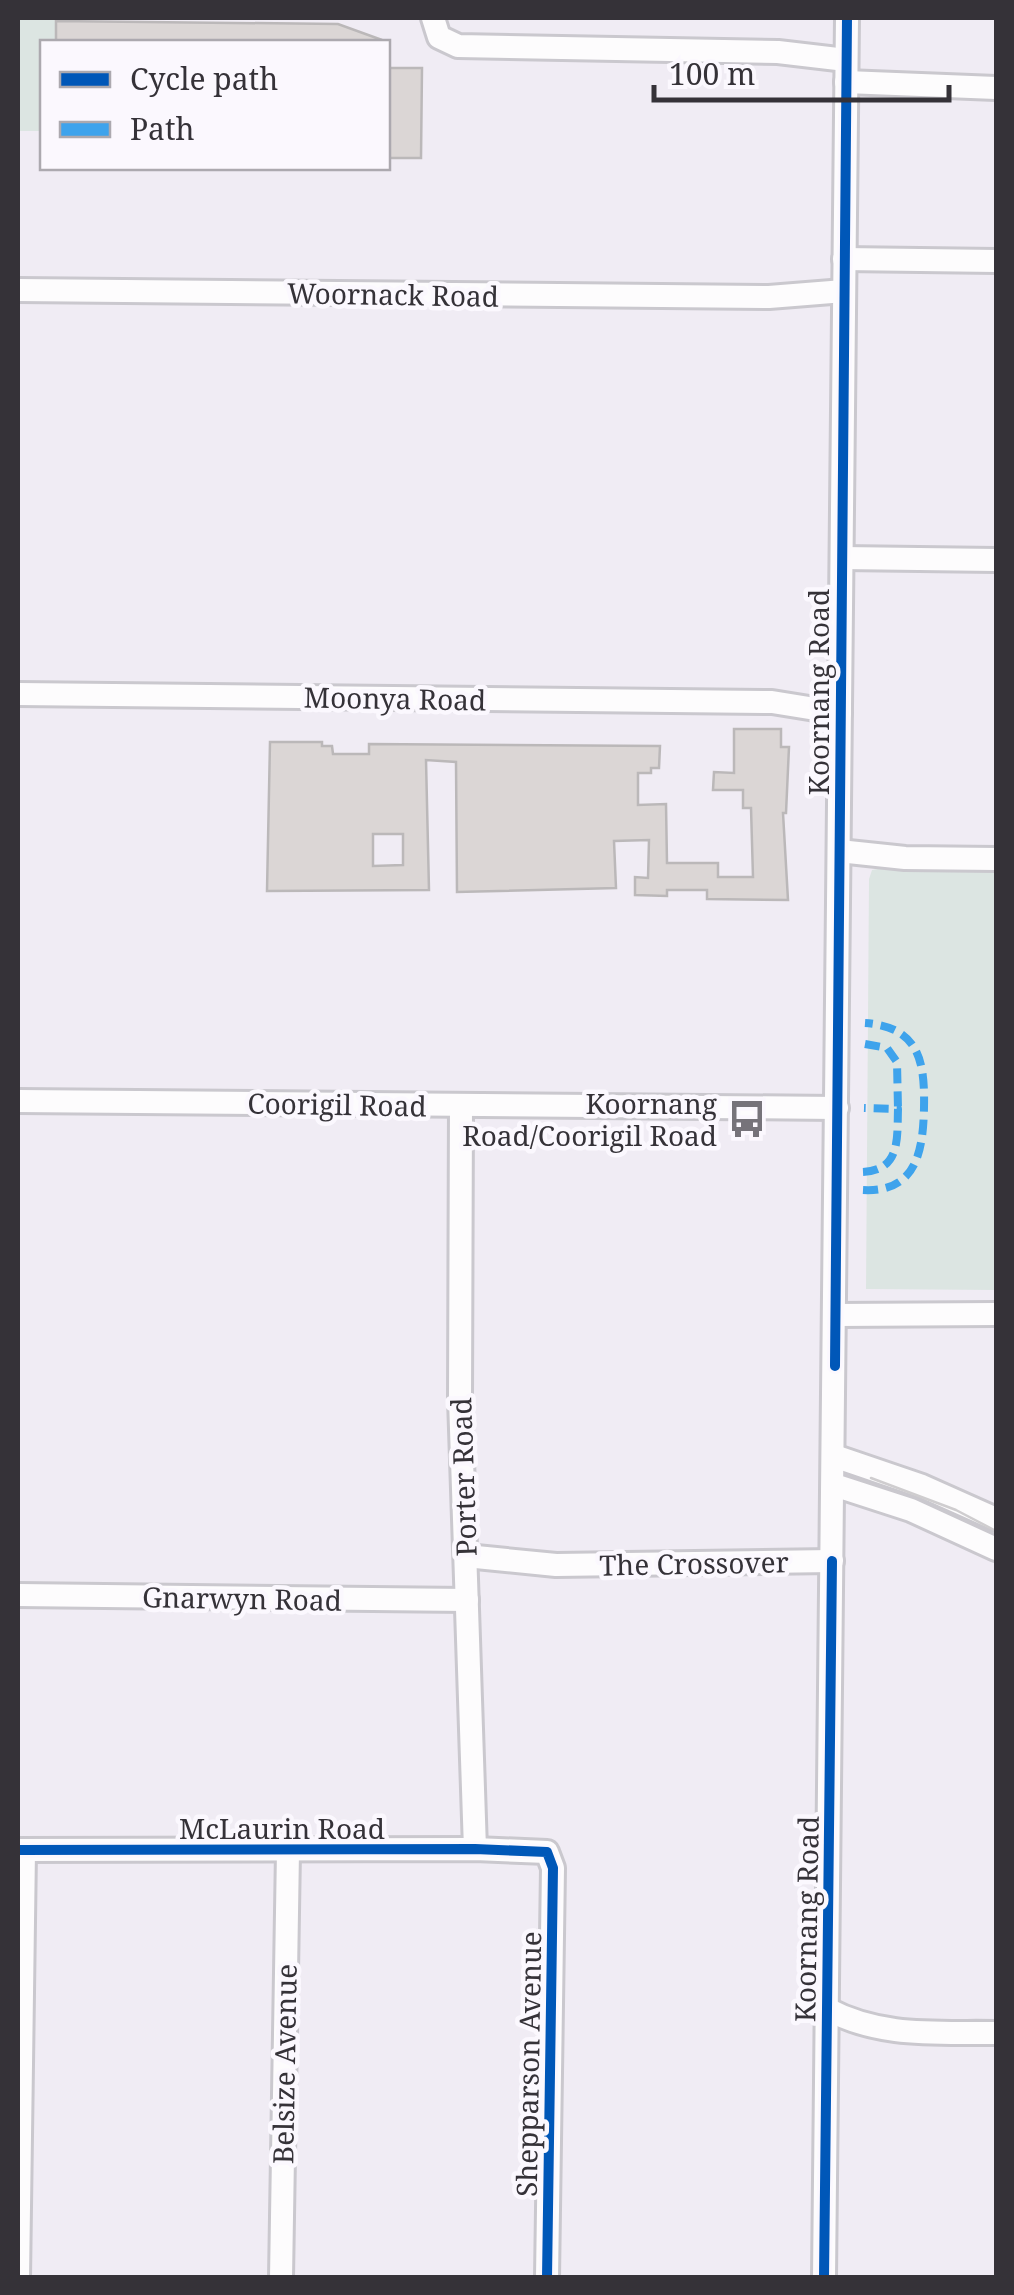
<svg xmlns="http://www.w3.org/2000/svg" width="1014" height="2295" font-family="'Noto Serif',serif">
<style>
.green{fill:#dce5e2}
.building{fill:#dbd6d5;stroke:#bbb8b9;stroke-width:2.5;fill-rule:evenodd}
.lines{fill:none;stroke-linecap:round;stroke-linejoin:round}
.minor-casing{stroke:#cac8ce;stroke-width:28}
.minor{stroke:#fdfcfd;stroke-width:22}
.tram{stroke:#cfcdcf;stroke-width:2.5}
.quiet{stroke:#3ea3ec;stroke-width:8;stroke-dasharray:15 8;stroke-linecap:butt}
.cycleway-casing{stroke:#fbf8fe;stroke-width:16}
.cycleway{stroke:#0057b8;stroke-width:10}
.labels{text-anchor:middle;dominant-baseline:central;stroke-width:9;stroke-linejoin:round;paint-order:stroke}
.street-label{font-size:28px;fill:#353238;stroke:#fbf8fe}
.poi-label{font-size:28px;fill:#353238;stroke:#fbf8fe;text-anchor:end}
</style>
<rect width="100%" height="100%" fill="#f0ecf4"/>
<!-- green -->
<g class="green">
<path d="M18,18H56V42H42V131H18Z"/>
<path d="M890,867L996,868V1290L866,1289L869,879L872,870Z"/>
</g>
<!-- building -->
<g class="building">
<path d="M56,21L338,24L382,40L56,42Z"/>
<path d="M388,68H422L421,158H388Z"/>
<path d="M734,729H781V747H789L786,813H783L788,900L707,899V890H667V896L635,895V877L648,878L649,840L614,841L616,888L457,892L456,762L426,760L429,890L267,891L270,742H322V746H332L333,754H369V744L660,746L659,768H651V773H638V805L666,804L667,863H718V877H753L751,808H743V790H713L714,772L734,773ZM373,834H403V865L373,866Z"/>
</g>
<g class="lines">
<!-- minor casing -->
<g class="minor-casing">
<g id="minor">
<path d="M433,18L439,37L458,46L778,52L846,60"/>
<path d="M846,82L996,88"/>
<path d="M844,259L996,261"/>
<path d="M18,290L769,297L844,291"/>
<path d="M842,558L996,560"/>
<path d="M18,694L772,702L840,713"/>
<path d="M839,851L905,858L996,859"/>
<path d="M18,1101L837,1108"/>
<path d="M461,1106L460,1399L475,1849"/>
<path d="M836,1315L996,1314"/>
<path d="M834,1456L922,1486L996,1519"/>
<path d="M834,1485L911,1510L996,1549"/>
<path d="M466,1556L556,1565L832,1561"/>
<path d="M18,1595L467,1600"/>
<path d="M18,1850L475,1849L547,1852L553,1868L547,2278"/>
<path d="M827,2009C881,2038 937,2032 996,2033"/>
<path d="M18,2278L24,1850"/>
<path d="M281,2278L288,1851"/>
<path d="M824,2278L847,18"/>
</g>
</g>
<!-- minor -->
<use href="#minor" class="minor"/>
<!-- tram -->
<path class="tram" d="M871,1478L956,1510L996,1531"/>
<!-- quiet -->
<g class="quiet">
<path d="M865,1044L887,1048L897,1062L898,1109"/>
<path d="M863,1172C901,1170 897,1138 898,1109L864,1108"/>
<path d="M863,1190C917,1193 923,1150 924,1108C925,1061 919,1027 865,1023"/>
</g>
<!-- cycleway casing -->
<g class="cycleway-casing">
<g id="cycleway">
<path d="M835,1366L847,18"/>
<path d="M18,1850L475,1849L547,1852L553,1868L547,2278"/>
<path d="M824,2278L832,1561"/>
</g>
</g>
<!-- cycleway -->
<use href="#cycleway" class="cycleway"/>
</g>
<!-- icons -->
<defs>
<g id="bus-bare" transform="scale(3)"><path d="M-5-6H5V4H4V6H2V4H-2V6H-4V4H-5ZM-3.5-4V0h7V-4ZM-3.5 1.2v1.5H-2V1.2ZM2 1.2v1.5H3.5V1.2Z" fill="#76737a" stroke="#fbf8fe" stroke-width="2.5" paint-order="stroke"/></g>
</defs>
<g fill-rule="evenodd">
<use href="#bus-bare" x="747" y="1119"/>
</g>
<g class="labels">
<!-- street labels -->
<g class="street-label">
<text transform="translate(393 294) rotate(1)">Woornack Road</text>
<text transform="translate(818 692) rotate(-90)">Koornang Road</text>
<text transform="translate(395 698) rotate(1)">Moonya Road</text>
<text transform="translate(337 1104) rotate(1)">Coorigil Road</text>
<text transform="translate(463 1477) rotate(-92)">Porter Road</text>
<text transform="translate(694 1563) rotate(-1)">The Crossover</text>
<text transform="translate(242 1598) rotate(1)">Gnarwyn Road</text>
<text x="282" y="1828">McLaurin Road</text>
<text transform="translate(806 1919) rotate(-89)">Koornang Road</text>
<text transform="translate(284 2064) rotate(-89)">Belsize Avenue</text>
<text transform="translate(528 2064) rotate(-89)">Shepparson Avenue</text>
</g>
<!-- poi labels -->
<g class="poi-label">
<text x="717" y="1103">Koornang<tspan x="717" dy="32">Road/Coorigil Road</tspan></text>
</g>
</g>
<!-- border -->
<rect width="1014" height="2295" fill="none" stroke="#353238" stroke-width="40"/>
<!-- legend -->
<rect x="40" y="40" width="350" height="130" fill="#fbf8fe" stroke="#aca9af" stroke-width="2.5"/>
<rect x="60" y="72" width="50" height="15" fill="#0057b8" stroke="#aca9af" stroke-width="2.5"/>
<text x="130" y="90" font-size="30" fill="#353238">Cycle path</text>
<rect x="60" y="122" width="50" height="15" fill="#3ea3ec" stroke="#aca9af" stroke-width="2.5"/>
<text x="130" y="140" font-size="30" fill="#353238">Path</text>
<!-- scale -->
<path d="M654 85v15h295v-15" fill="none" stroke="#353238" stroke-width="5"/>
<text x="669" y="85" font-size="30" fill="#353238" stroke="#fbf8fe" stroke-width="8" paint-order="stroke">100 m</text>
</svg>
